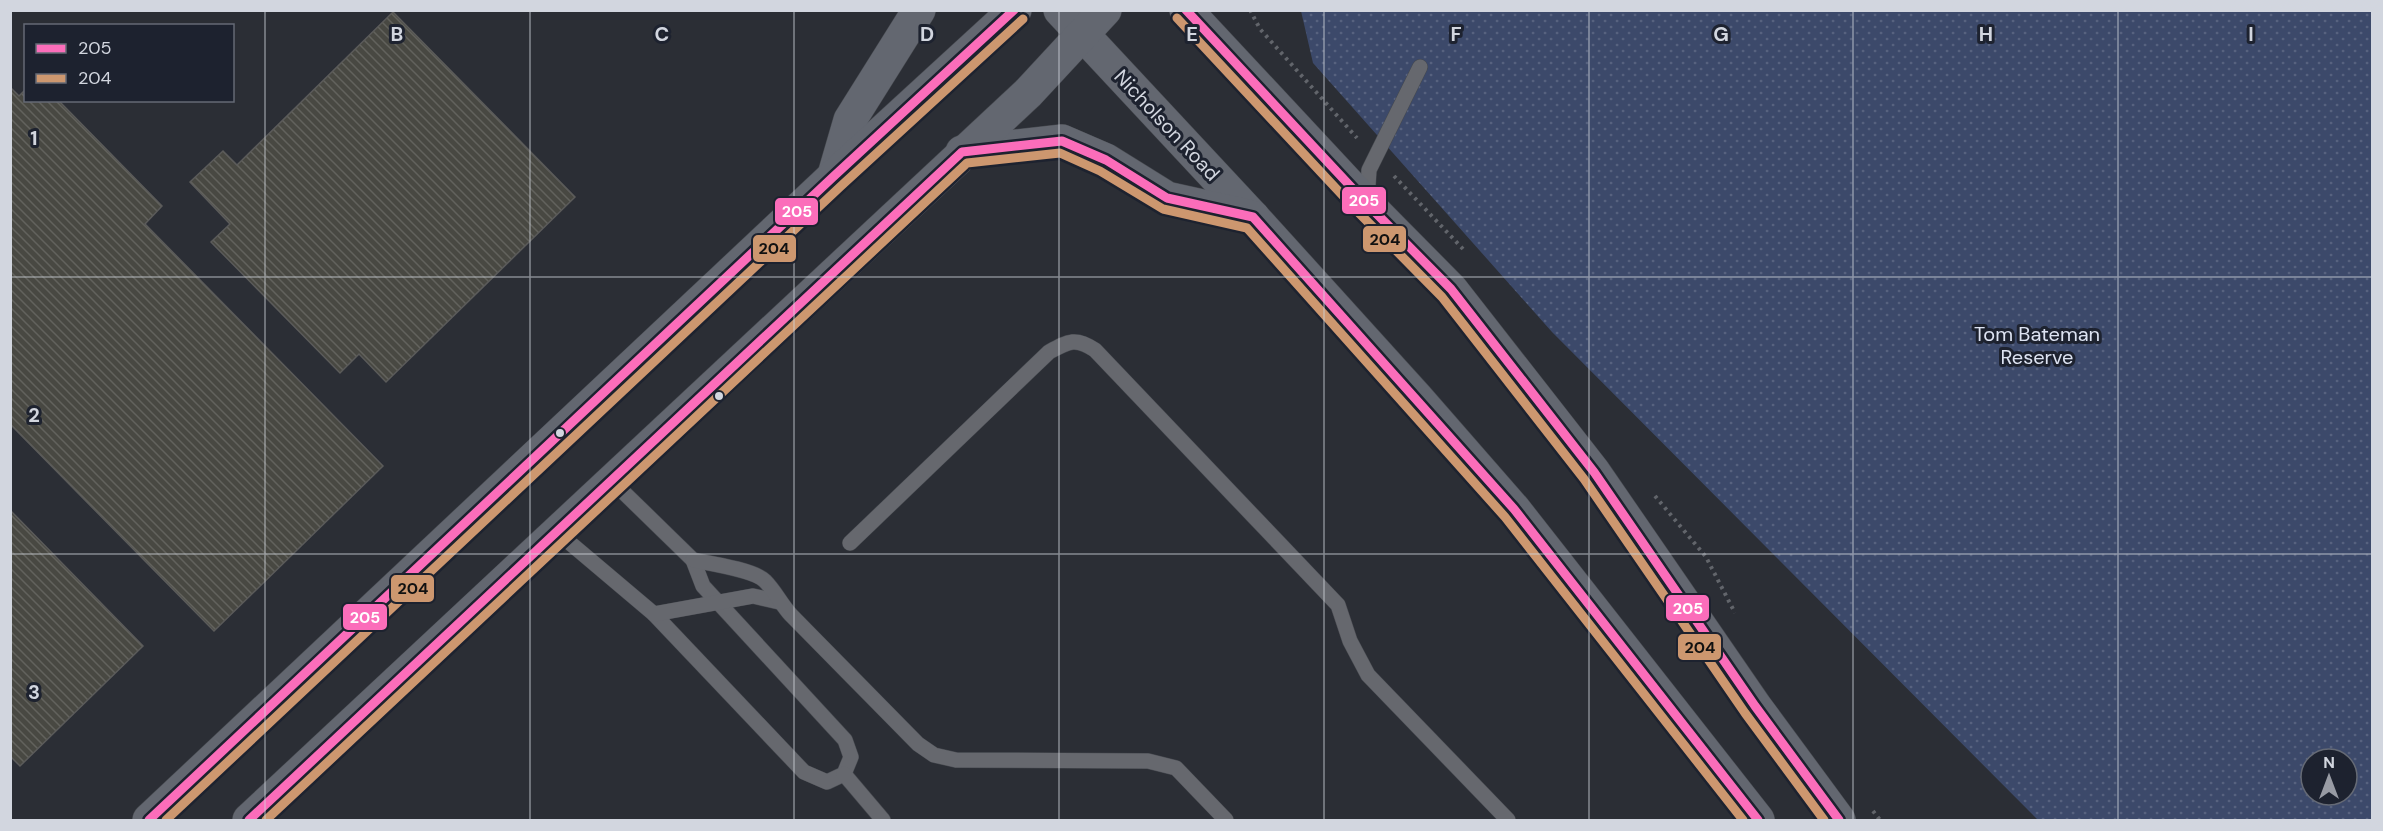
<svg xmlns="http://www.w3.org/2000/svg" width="2383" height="831" font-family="'DM Sans',sans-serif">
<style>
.park{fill:url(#park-dots);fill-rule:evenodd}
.building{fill:url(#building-back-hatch);stroke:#5b5b5a;stroke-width:1.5}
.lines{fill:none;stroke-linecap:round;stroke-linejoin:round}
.lane-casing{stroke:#46494f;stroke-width:16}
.primary-casing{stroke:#46494f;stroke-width:34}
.path{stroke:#62656b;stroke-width:4;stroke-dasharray:3 4.5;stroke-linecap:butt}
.lane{stroke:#66686e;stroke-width:15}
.primary{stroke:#636770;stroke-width:33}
.bus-1-casing{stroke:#1d222f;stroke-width:14}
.bus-2-casing{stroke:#1d222f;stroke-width:14}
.bus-1{stroke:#fb6dba;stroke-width:9}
.bus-2{stroke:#cd976f;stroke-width:9}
.grid{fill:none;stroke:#d2d6df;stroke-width:1.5;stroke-opacity:0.55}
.bus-dot{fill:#d2d6df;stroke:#1d222f;stroke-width:2}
.labels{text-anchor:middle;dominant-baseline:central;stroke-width:6;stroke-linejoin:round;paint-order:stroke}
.street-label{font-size:20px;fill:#d2d6df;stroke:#1d222f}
.park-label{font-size:20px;fill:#dde3f2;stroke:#1d222f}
.grid-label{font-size:20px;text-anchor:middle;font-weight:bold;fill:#d2d6df;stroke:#1d222f;stroke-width:6;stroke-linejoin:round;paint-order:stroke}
.line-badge{stroke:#1d222f;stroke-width:2}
.badge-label{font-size:16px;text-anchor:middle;font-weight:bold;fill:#fff}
.pale-badge-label{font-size:16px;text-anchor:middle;font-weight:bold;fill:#111}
</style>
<defs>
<pattern id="park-dots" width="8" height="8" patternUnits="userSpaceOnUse" patternTransform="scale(1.5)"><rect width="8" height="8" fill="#3c496a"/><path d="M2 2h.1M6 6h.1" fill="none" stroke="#57627f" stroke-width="1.8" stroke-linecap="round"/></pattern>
<pattern id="building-back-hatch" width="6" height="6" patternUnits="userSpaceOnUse" patternTransform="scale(1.5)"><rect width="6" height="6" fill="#484842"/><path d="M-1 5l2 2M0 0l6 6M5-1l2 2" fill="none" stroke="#62625d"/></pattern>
</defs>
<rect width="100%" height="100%" fill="#2b2e35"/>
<!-- park -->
<path class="park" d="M1301,11H2372V820H2038L1552,332L1313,63ZM2311,759H2347V795H2311Z"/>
<!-- building -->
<g class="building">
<path d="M393,12L575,197L386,382L359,354L340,373L211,242L230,224L190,182L223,151L237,165Z"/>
<path d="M10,87L19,96L26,89V100H58L162,206L145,224L383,466L214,631L10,424Z"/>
<path d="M10,510L143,646L20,766L10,756Z"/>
</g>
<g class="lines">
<!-- lane casing -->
<g class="lane-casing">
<g id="lane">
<path d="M1367,202L1369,170L1420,67"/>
<path d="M612,481L693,560L703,586L845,740L851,757L844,774L827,782L804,772L654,614"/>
<path d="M557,532L654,614L753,596L779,602"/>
<path d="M850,543L1049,352C1069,341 1076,337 1095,350L1338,605L1350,641L1368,675L1508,820"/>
<path d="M693,560C708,563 755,570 765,581C775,591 781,604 791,615L918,744L934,755L956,760L1148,761L1176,768L1226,820"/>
<path d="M844,774L883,820"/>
</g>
</g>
<!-- primary casing -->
<g class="primary-casing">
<g id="primary">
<path d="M1060,10L1253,217L1417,398L1514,509L1758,820"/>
<path d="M1186,10L1367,204L1451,289L1594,472L1755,706L1839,820"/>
<path d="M962,152L1062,141L1106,160L1167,198L1253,217"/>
<path d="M834,175L850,120L919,10"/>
<path d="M149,820L833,177L1015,10"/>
<path d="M249,820L1028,93L1105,10"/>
</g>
</g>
<!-- path -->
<g class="path">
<path d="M1250,10L1260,29L1357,138"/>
<path d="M1394,176L1463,249"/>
<path d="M1655,496L1706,557L1735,613"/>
<path d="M1873,811L1880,820"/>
</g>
<!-- lane -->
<use href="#lane" class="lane"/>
<!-- primary -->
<use href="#primary" class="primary"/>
<!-- bus-1 casing -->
<g class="bus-1-casing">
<g id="bus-1">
<path d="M1186,10L1367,204L1451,289L1594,472L1755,706L1839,820"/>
<path d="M149,820L833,177L1014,10"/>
<path d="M249,820L962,152L1062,141L1106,160L1167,198L1253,217L1514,509L1758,820"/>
</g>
</g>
<!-- bus-2 casing -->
<g class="bus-2-casing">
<g id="bus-2">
<path d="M1177,18L1358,212L1442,297L1584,479L1745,713L1824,820"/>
<path d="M166,820L841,186L1023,19"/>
<path d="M266,820L967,163L1060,153L1100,171L1163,209L1247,228L1505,517L1743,820"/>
</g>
</g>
<!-- bus-1 -->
<use href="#bus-1" class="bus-1"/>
<!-- bus-2 -->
<use href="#bus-2" class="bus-2"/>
</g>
<!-- grid -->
<path class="grid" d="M265,10V820M530,10V820M794,10V820M1059,10V820M1324,10V820M1589,10V820M1853,10V820M2118,10V820M10,277H2372M10,554H2372"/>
<!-- markers -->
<g class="bus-dot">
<circle cx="719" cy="396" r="5"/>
<circle cx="560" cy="433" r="5"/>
</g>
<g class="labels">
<!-- street labels -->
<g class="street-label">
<text transform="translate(1167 125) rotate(47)">Nicholson Road</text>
</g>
<!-- park labels -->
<g class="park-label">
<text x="2037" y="334">Tom Bateman<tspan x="2037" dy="23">Reserve</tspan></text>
</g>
</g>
<g class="grid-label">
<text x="397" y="41">B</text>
<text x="662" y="41">C</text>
<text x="927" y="41">D</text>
<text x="1192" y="41">E</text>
<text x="1456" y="41">F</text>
<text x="1721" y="41">G</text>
<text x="1986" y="41">H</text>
<text x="2251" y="41">I</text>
<text x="34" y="145">1</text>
<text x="34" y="422">2</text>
<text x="34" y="699">3</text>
</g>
<g class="line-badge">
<rect x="1341" y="186" width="46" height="29" rx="6" fill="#fb6dba"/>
<rect x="774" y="197" width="45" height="29" rx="6" fill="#fb6dba"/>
<rect x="1362" y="225" width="45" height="28" rx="6" fill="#cd976f"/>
<rect x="752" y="234" width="45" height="29" rx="6" fill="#cd976f"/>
<rect x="390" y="574" width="45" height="29" rx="6" fill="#cd976f"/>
<rect x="1665" y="594" width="45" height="28" rx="6" fill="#fb6dba"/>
<rect x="342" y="603" width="46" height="28" rx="6" fill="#fb6dba"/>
<rect x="1677" y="633" width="45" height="28" rx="6" fill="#cd976f"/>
</g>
<g class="badge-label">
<text x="1364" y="206">205</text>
<text x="797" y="217">205</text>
<text x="1688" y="614">205</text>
<text x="365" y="623">205</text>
</g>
<g class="pale-badge-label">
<text x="1385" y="245">204</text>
<text x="774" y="254">204</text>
<text x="413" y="594">204</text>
<text x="1700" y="653">204</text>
</g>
<!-- border -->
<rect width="2383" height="831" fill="none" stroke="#d2d6df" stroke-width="24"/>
<!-- legend -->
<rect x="24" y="24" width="210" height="78" fill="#1d222f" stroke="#656a75" stroke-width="1.5"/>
<rect x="36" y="44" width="30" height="9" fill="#fb6dba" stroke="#656a75" stroke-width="1.5"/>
<text x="78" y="54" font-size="18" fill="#d2d6df">205</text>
<rect x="36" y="74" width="30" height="9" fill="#cd976f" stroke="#656a75" stroke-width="1.5"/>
<text x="78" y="84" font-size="18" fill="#d2d6df">204</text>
<!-- north arrow -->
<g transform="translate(2329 777)"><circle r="28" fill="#1d222f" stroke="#656a75" stroke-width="1.5"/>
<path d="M0-4.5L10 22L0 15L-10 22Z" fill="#989ba4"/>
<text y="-9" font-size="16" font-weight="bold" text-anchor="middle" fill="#d2d6df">N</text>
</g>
</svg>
